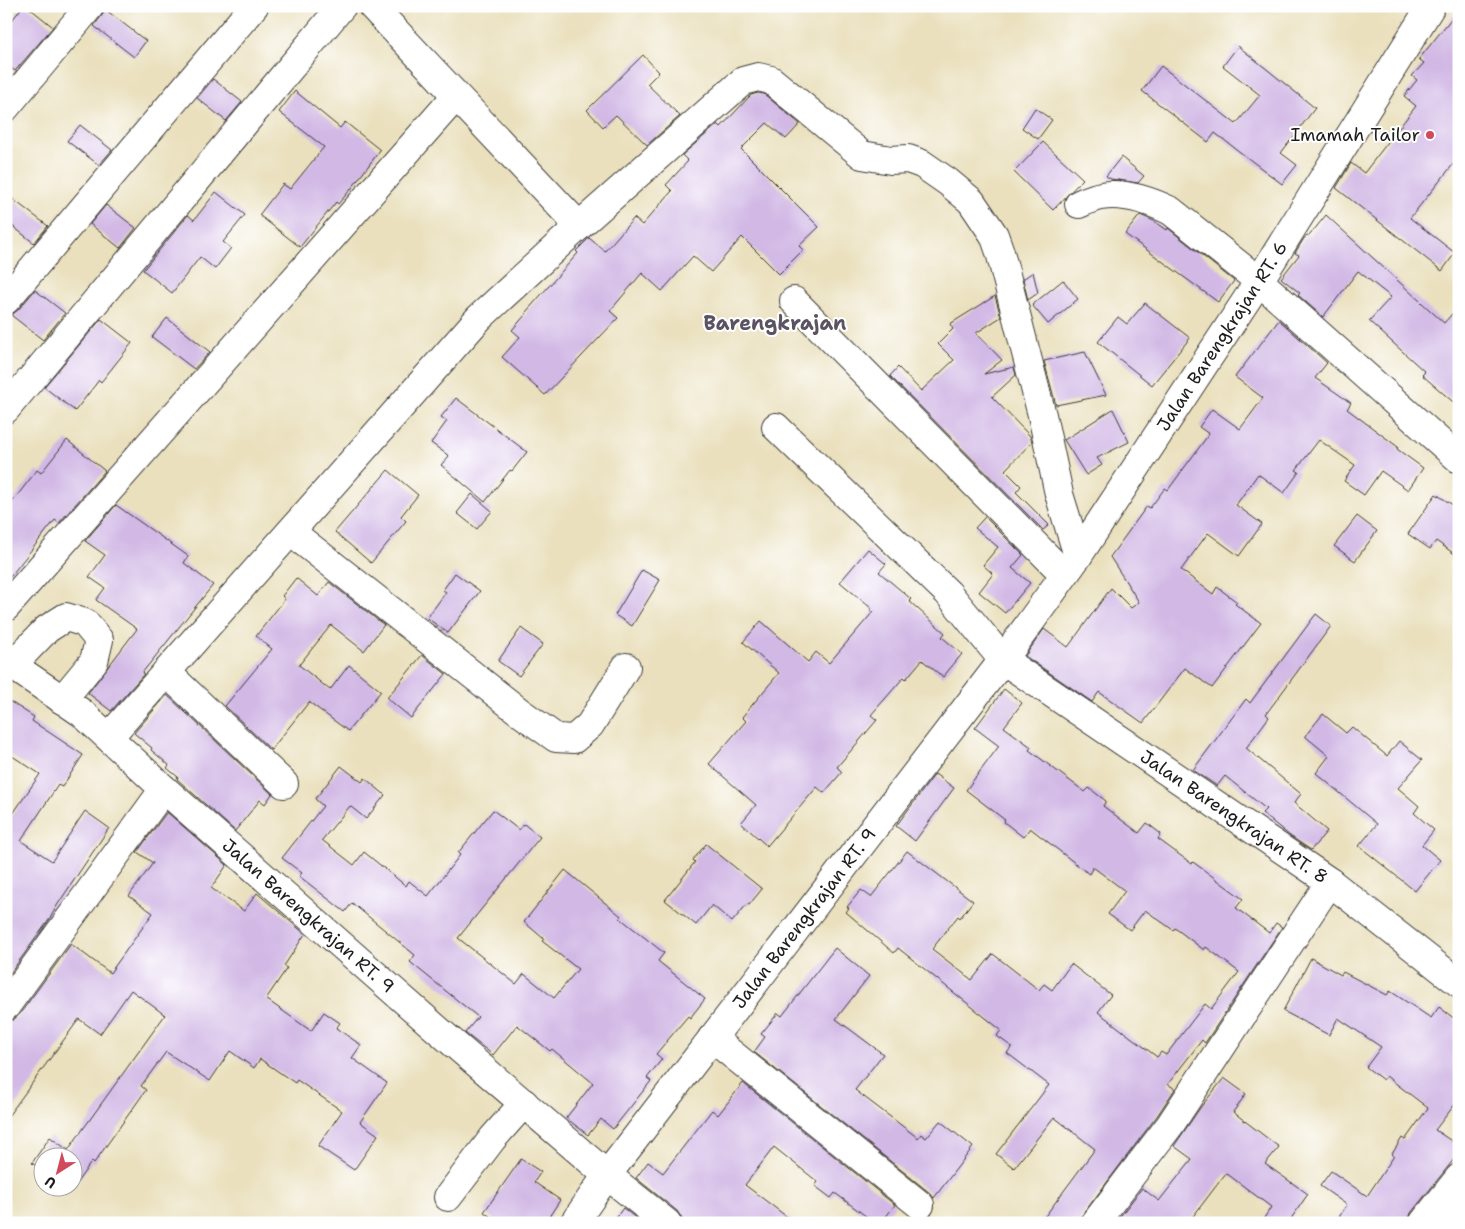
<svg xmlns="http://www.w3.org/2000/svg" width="1465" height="1229" font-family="'Shantell Sans',sans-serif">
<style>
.building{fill:#d1b8e5}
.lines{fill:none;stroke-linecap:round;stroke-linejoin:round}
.minor-casing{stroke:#3b3934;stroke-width:30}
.minor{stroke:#fff;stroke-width:28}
.poi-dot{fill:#d1495b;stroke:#fff;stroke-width:2}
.labels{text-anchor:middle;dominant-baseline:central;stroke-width:4;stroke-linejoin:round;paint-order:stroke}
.poi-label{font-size:18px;fill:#1c1c1c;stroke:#fff;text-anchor:end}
.street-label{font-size:18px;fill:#1c1c1c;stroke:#fff}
.quarter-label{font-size:20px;font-weight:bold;fill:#5b5362;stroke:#fff}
</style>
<rect width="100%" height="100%" fill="#fff"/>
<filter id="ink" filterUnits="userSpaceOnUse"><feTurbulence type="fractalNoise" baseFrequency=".02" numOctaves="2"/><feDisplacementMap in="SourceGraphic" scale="10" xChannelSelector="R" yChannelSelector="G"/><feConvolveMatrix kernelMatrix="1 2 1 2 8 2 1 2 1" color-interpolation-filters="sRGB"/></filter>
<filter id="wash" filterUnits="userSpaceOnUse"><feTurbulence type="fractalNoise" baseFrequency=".0096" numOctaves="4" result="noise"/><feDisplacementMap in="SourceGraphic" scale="20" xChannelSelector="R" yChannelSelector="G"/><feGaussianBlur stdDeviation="1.12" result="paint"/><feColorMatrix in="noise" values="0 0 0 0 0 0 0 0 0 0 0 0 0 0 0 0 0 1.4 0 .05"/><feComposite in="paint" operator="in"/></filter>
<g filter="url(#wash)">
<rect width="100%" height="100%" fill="#eae0bd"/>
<g id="blocks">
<!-- building -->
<g class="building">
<path d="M23,6H27L53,27L15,71L6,64V28Z"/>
<path d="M1459,9V157L1410,218L1455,253L1442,271L1336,188L1351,163L1364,173L1416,106L1404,96L1417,80L1412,76L1424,63L1419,59Z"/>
<path d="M106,10L146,41L134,57L94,26Z"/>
<path d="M1238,46L1315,108L1281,153L1297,165L1282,184L1215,133L1208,142L1142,91L1161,66L1236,124L1260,95L1223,66Z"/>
<path d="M643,55L659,72L647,84L680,116L647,145L616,115L603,127L587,110Z"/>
<path d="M213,79L242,102L226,121L197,98Z"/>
<path d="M295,91L340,128L345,122L380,150L352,188L338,204L336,202L300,247L259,215L283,184L290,189L324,147L279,112Z"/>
<path d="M758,93L764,94L800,124L786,139L767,123L741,149L819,227L799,246L803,250L779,274L742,237L711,272L693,256L662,291L642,273L610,311L618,318L545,395L502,357L520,337L512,330L527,313L526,312L578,253L576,251L589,238L605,251L634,218L642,225L672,191L666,185L688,161L682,155L718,124L721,127L751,95Z"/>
<path d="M1035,108L1052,120L1038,139L1022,128Z"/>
<path d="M80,125L112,150L99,165L67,141Z"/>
<path d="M1043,142L1083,179L1053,210L1014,172Z"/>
<path d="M1121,157L1144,176L1138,183L1111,179L1106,176Z"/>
<path d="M216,192L245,215L223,242L231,248L215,269L200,257L172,293L143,270L188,215L194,220Z"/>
<path d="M6,194L48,226L34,243L6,221Z"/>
<path d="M106,205L136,228L120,248L90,224Z"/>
<path d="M1140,215L1154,221L1167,230L1168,228L1234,281L1218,302L1125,234Z"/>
<path d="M1326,215L1444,323L1459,306V407L1422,375L1425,372L1369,321L1391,297L1358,271L1323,317L1298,295L1300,293L1281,278L1299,255L1295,253L1303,240L1307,235L1309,236Z"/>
<path d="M1033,272L1038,293L1028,300L1023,279Z"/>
<path d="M1063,280L1078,299L1048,324L1032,305Z"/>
<path d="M35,290L65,313L43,340L11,315L18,310Z"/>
<path d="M995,296L1001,317L976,333L1002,360L984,374L1014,367L1016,375L992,397L1030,436L1032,442L1005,470L1021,486L1016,492L1049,525L1043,530L890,376L898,367L921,391L954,360L938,344L953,329L950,324Z"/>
<path d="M1145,303L1190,338L1152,385L1098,342L1118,317L1127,324Z"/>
<path d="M167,318L210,352L194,369L152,337Z"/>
<path d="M101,319L132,343L101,382L99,380L75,411L44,387Z"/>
<path d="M1279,320L1327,363L1315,378L1351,403L1347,409L1398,447L1397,449L1423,468L1408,490L1381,471L1364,495L1344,481L1355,465L1319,440L1296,470L1299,472L1284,493L1258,474L1236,505L1262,524L1239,556L1208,533L1181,570L1213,594L1217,587L1237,602L1235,604L1261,623L1212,688L1185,668L1143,723L1099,692L1092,702L1025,656L1044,629L1068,647L1111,588L1131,608L1139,602L1110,557L1147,506L1150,508L1165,488L1168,490L1209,434L1199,427L1212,409L1240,429L1263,398L1235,377Z"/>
<path d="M1085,352L1106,395L1056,405L1044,361Z"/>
<path d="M456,398L527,452L512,471L510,470L485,502L441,465L449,456L431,443L447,421L441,417Z"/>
<path d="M1113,409L1129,442L1097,458L1102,465L1086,475L1064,440Z"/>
<path d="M67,440L105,471L59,523L55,520L6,582V510L37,470L41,473Z"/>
<path d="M388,470L418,495L401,516L406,521L371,563L335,532Z"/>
<path d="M472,494L492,511L477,529L457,513Z"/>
<path d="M1436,494L1459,509V557L1436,541L1430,549L1408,534Z"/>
<path d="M116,505L188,556L184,563L213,585L142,673L144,674L111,711L88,693L137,629L96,600L105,588L89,577L105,555L85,541Z"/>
<path d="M1357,516L1377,531L1355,561L1334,546Z"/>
<path d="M985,517L1023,555L1012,568L1030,583L1005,613L979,592L993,574L983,565L998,547L975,528Z"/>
<path d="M868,549L886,564L879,572L911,599L909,601L945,633L942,637L962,654L943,677L922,660L906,679L904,677L871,715L877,720L837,767L842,772L824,793L817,787L767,846L741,823L756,805L709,764L746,721L742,717L779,673L743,642L761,621L808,662L816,652L829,663L873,612L870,609L871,608L840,582Z"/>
<path d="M642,570L660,580L632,626L615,615Z"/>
<path d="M455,573L480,591L448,633L427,618L446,592L443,590Z"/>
<path d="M296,578L318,596L329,582L384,625L364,651L331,625L299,665L330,690L349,665L381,691L348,731L309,702L271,750L225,706L272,649L256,636L285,599L282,596Z"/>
<path d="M1316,614L1331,626L1266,714L1269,717L1246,748L1301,794L1294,803L1327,831L1311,850L1290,836L1262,813L1266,809L1225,776L1217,786L1193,770L1246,699L1250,703Z"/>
<path d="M521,628L543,644L519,676L498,661Z"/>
<path d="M422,655L446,674L411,718L387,698Z"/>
<path d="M1004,689L1022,703L1004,727L1031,747L1029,750L1085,792L1089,788L1106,801L1103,806L1139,833L1147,823L1161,834L1158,839L1192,864L1193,862L1243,899L1236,908L1269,933L1276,923L1282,927L1205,1043L1202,1040L1168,1084L1175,1089L1157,1116L1083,1214L1079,1223H1040L1095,1149L1054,1117L1014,1168L996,1154L1049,1085L1007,1053L1012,1047L997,1036L1001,1030L898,948L894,953L846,912L849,908L847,907L861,890L871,897L907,851L973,901L960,918L958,916L932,949L972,980L993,954L1039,990L1044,984L1052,990L1071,964L1111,995L1098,1012L1157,1057L1161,1052L1166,1055L1205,1004L1211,1009L1239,972L1206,947L1204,950L1175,928L1173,930L1145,910L1130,930L1108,914L1125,891L1093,867L1089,874L1030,828L1023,837L1004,822L1005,820L966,790L999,746L975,728Z"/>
<path d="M167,695L272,794L265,804L260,800L235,831L177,779L178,777L167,768L169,765L151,750L152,748L134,733Z"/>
<path d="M6,699L34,717L32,721L83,755L62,787L58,785L21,841L52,861L85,811L109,828L58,904L49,920L6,979V824L40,774L6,752Z"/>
<path d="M1323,714L1346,733L1352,727L1387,756L1399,741L1422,760L1398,788L1419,806L1414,813L1434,830L1422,845L1440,860L1415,891L1359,846L1377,824L1316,773L1329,756L1305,736Z"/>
<path d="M341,766L362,782L365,778L385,795L366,819L350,806L322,840L354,865L364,852L406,886L409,881L428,896L460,855L458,853L493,810L519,830L524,824L540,837L458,938L516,984L524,974L554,998L578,969L542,941L544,939L524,922L565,870L621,916L620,918L664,953L658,961L705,999L690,1018L688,1016L656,1054L662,1059L647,1078L651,1081L613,1129L601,1119L588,1135L566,1118L593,1083L552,1049L550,1051L517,1025L493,1055L465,1033L478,1017L410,962L415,955L352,903L345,912L299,876L302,873L282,858L323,806L315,799Z"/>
<path d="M935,774L954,788L915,841L896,826Z"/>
<path d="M167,812L227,865L211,888L244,911L257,893L305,934L284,966L287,968L266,999L311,1031L324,1012L340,1023L336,1028L361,1045L352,1058L387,1083L360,1122L378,1135L354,1170L318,1146L342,1111L297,1080L295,1083L260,1059L254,1068L230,1051L210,1081L166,1052L141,1086L146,1090L94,1163L92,1161L71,1191L65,1186H72V1156H42V1170L32,1163L50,1137L68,1150L165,1015L131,990L100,1034L79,1019L6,1119V1021L13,1020L19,1015L71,944L110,973L153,913L129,896L153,863L137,852Z"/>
<path d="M706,844L762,889L749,905L747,904L732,922L712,905L696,925L665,900L695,862L693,860Z"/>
<path d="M835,948L869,976L836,1019L883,1054L855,1090L918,1138L921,1134L926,1138L940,1121L973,1147L934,1198L930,1193L754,1052L765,1037L761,1034L778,1013L782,1016Z"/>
<path d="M1311,958L1341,975L1343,972L1387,995L1390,991L1431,1018L1439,1007L1459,1022V1099L1435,1130L1459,1146V1153L1411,1213L1408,1223H1335L1347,1205L1320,1186L1331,1171L1367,1196L1394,1156L1392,1154L1402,1138L1405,1140L1428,1108L1386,1076L1383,1080L1366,1067L1381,1047L1338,1018L1329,1035L1283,1011Z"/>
<path d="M1224,1078L1246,1094L1233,1112L1279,1147L1265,1164L1308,1194L1288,1223H1261L1271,1207L1226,1173L1188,1223H1123L1118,1219L1142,1188L1159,1201L1192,1159L1174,1146L1200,1108Z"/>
<path d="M743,1083L895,1205L881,1223H875L835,1193L831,1198L815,1186L818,1182L774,1147L745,1185L795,1223H682L681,1217L677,1211L636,1178L648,1162L663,1173L712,1110L718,1115Z"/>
<path d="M521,1159L541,1172L534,1182L560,1200L545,1223H499L484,1212Z"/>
<path d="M623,1208L642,1223H612Z"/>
</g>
</g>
</g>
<g filter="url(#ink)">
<use href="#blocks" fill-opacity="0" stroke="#3b3934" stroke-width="1"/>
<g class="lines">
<!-- minor casing -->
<g class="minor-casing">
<g id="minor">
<path d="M372,6L579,226"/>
<path d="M6,107L90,6"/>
<path d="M1079,204C1086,201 1094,197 1101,196C1125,192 1150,201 1171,211L1259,281L1459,459"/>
<path d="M6,300L254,6"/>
<path d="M794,301L1064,574"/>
<path d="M6,409L342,6"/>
<path id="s1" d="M776,427L948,593L1003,660L1330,882L1459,983"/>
<path d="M291,532L521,713L556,738L574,739L590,725L626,667"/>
<path d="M6,607L456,96"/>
<path id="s2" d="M6,661L82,713L164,789L438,1030L607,1175L667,1223"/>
<path d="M12,665L47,629L66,617L85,623L99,640L94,661L62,700"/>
<path d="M166,672L284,784"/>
<path d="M109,737L479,318L579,226L743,81L758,77L771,80L862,155L891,160L908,159L922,164L948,182L971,201L994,235L1000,252L1042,415L1059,494L1078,556"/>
<path d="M6,1006L164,789"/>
<path d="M712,1038L920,1205"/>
<path d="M448,1197L493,1138L524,1103"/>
<path d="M1438,1205L1459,1221"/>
<path id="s3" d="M574,1223L607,1175L1003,660L1078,556L1259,281L1431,6"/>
<path d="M1095,1223L1170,1125L1330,882"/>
<path d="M1423,1223L1459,1178"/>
</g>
</g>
<!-- minor -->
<use href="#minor" class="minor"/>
</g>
</g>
<!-- markers -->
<circle class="poi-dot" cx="1430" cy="135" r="5"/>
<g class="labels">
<!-- poi labels -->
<g class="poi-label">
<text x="1420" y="135">Imamah Tailor</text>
</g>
<!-- street labels -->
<g class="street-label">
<text stroke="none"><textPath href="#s3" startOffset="1099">Jalan Barengkrajan RT. 6</textPath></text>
<text stroke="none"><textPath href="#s1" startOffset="605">Jalan Barengkrajan RT. 8</textPath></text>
<text stroke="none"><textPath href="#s2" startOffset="396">Jalan Barengkrajan RT. 9</textPath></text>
<text stroke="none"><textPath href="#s3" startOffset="382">Jalan Barengkrajan RT. 9</textPath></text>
</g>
<!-- quarter labels -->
<g class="quarter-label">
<text x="775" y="323">Barengkrajan</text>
</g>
</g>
<!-- margin -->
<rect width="1465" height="1229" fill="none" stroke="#fff" stroke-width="25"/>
<!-- north arrow -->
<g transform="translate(58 1172) rotate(216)"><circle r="24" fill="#ffffff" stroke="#a4a4a4"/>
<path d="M0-4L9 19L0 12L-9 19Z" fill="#d1495b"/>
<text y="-8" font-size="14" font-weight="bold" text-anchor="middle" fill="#1c1c1c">U</text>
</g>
</svg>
